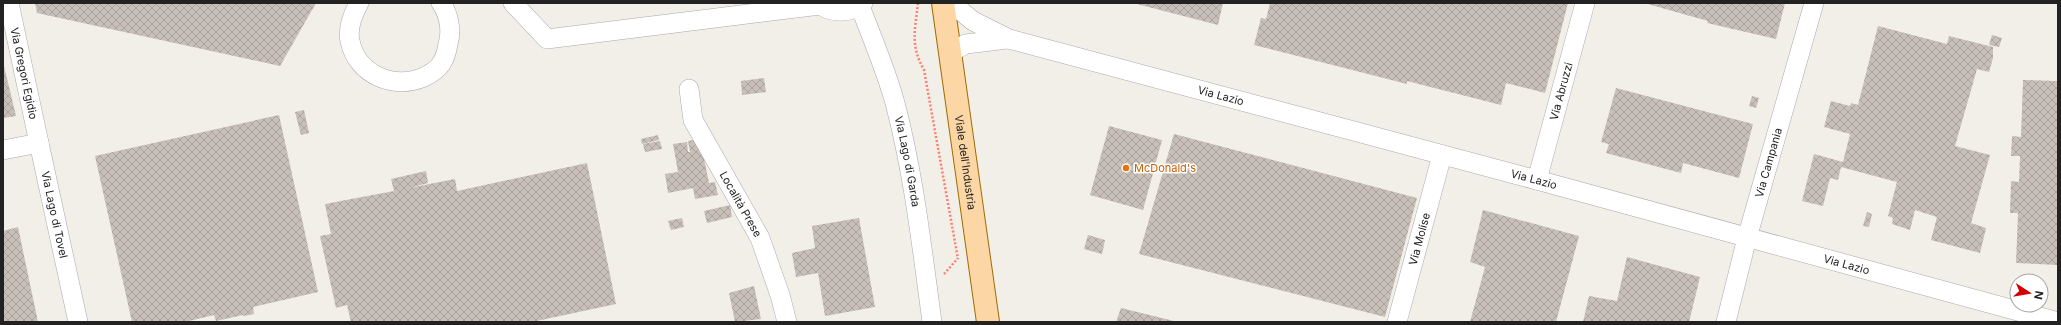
<svg xmlns="http://www.w3.org/2000/svg" width="2061" height="325" font-family="Inter,sans-serif">
<style>
.building{fill:url(#building-cross-hatch)}
.lines{fill:none;stroke-linecap:round;stroke-linejoin:round}
.minor-casing{stroke:#a9a9a9;stroke-width:20}
.major-casing{stroke:#a06b00;stroke-width:24}
.path{stroke:#fa8072;stroke-width:2.5;stroke-dasharray:2 2;stroke-linecap:butt}
.minor{stroke:#fff;stroke-width:19}
.major{stroke:#fcd6a4;stroke-width:22}
.food-dot{fill:#e8710a;stroke:#fff;stroke-width:1.5}
.labels{text-anchor:middle;dominant-baseline:central;stroke-width:3;stroke-linejoin:round;paint-order:stroke}
.street-label{font-size:11px;fill:#222;stroke:#fff}
.food-label{font-size:11px;fill:#c56008;stroke:#fff;text-anchor:start}
</style>
<defs>
<pattern id="building-cross-hatch" width="8" height="8" patternUnits="userSpaceOnUse"><rect width="8" height="8" fill="#c7bfb8"/><path d="M0 0l8 8M0 8l8-8" fill="none" stroke="#aba49e"/></pattern>
</defs>
<rect width="100%" height="100%" fill="#f2efe9"/>
<!-- building -->
<g class="building">
<path d="M35,3H316L280,66L37,13Z"/>
<path d="M1133,3H1223L1218,25Z"/>
<path d="M1270,3H1568L1545,93L1506,83L1501,105L1407,81V84L1254,45L1261,18L1266,19Z"/>
<path d="M1644,3H1785L1776,39L1707,23L1708,21Z"/>
<path d="M1878,26L1947,44L1949,36L1993,47V58L1989,72L1977,69L1955,146L1990,155L1971,223L1986,228L1980,253L1931,240L1937,217L1915,210L1910,230L1892,224L1893,218L1888,216L1897,182L1841,167L1838,180L1830,178L1823,206L1802,201L1814,154L1843,162L1850,134L1824,127L1831,101L1850,106L1851,103L1858,105Z"/>
<path d="M1992,35L2002,38L1999,47L1989,45Z"/>
<path d="M3,62L16,116L3,118Z"/>
<path d="M764,78L766,92L742,95L741,81Z"/>
<path d="M2023,80L2058,81V265L2016,263L2018,213H2010L2011,181L2019,182L2020,156H2011L2012,136L2021,137Z"/>
<path d="M1616,88L1753,124L1739,178L1683,163L1681,173L1606,153L1609,144L1601,142Z"/>
<path d="M1752,96L1759,98L1756,108L1749,106Z"/>
<path d="M304,110L309,133L301,135L295,112Z"/>
<path d="M279,115L318,292L253,307L254,314L244,316L243,315L216,321L214,315L185,322H132L95,156Z"/>
<path d="M1109,126L1162,140L1143,210L1090,195Z"/>
<path d="M1174,134L1417,198L1385,317L1139,254Z"/>
<path d="M658,135L659,140L642,144L641,139Z"/>
<path d="M700,139L709,183L715,182L718,195L695,199L693,188L668,193L665,174L678,172L673,144L687,142L688,152H690L688,141Z"/>
<path d="M660,141L662,149L645,152L643,144Z"/>
<path d="M587,163L616,304L532,322H351L347,305L336,308L320,236L331,234L325,204L394,191L391,179L426,171L428,183L409,188L455,179L457,191Z"/>
<path d="M730,205L732,217L707,223L704,211Z"/>
<path d="M1483,210L1579,236L1556,322H1470L1485,267L1470,262Z"/>
<path d="M1867,212L1872,214L1869,227L1863,226Z"/>
<path d="M682,218L684,227L671,230L668,221Z"/>
<path d="M859,218L875,307L825,316L818,273L796,277L792,253L815,248L812,226Z"/>
<path d="M18,227L38,322H3V231Z"/>
<path d="M1088,235L1105,240L1102,254L1084,249Z"/>
<path d="M1627,257L1700,277L1689,322H1583L1589,296L1617,301Z"/>
<path d="M754,286L761,319L735,322L729,293Z"/>
<path d="M1121,308L1174,321V322H1116Z"/>
</g>
<g class="lines">
<!-- minor casing -->
<g class="minor-casing">
<g id="minor">
<path id="s1" d="M9,3L39,143"/>
<path d="M359,3C353,14 347,28 350,41C357,75 394,90 424,77C430,74 437,70 441,64C445,58 447,51 448,44C452,31 449,14 441,3"/>
<path d="M513,3L547,39L820,5"/>
<path d="M818,3C830,14 851,14 863,3"/>
<path id="s2" d="M951,3L973,21L1009,39L1537,180L2058,322"/>
<path id="s3" d="M860,6C872,38 886,70 895,103C914,175 922,249 932,322"/>
<path d="M949,53L966,44L1007,39"/>
<path id="s4" d="M689,89L693,120L760,238L780,295L787,322"/>
<path id="s5" d="M3,150L39,143L78,322"/>
<path id="s6" d="M1537,180L1585,3"/>
<path id="s7" d="M1397,322L1442,155"/>
<path id="s8" d="M1726,322L1747,238L1814,3"/>
</g>
</g>
<!-- major casing -->
<g class="major-casing">
<g id="major">
<path id="s9" d="M943,3L988,322"/>
</g>
</g>
<!-- path -->
<g class="path">
<path d="M918,3C915,30 910,45 924,70L958,259"/>
<path d="M944,274L958,258"/>
</g>
<!-- minor -->
<use href="#minor" class="minor"/>
<!-- major -->
<use href="#major" class="major"/>
</g>
<!-- markers -->
<circle class="food-dot" cx="1126" cy="168" r="4"/>
<g class="labels">
<!-- street labels -->
<g class="street-label">
<text stroke="none"><textPath href="#s1" startOffset="72">Via Gregori Egidio</textPath></text>
<text stroke="none"><textPath href="#s6" startOffset="92">Via Abruzzi</textPath></text>
<text stroke="none"><textPath href="#s2" startOffset="288">Via Lazio</textPath></text>
<text stroke="none"><textPath href="#s3" startOffset="163">Via Lago di Garda</textPath></text>
<text stroke="none"><textPath href="#s8" startOffset="165">Via Campania</textPath></text>
<text stroke="none"><textPath href="#s9" startOffset="161">Viale dell'Industria</textPath></text>
<text stroke="none"><textPath href="#s2" startOffset="612">Via Lazio</textPath></text>
<text stroke="none"><textPath href="#s4" startOffset="128">Località Prese</textPath></text>
<text stroke="none"><textPath href="#s5" startOffset="110">Via Lago di Tovel</textPath></text>
<text stroke="none"><textPath href="#s7" startOffset="86">Via Molise</textPath></text>
<text stroke="none"><textPath href="#s2" startOffset="936">Via Lazio</textPath></text>
</g>
<!-- food labels -->
<g class="food-label">
<text x="1134" y="168">McDonald's</text>
</g>
</g>
<!-- border -->
<rect width="2061" height="325" fill="none" stroke="#222222" stroke-width="8"/>
<!-- north arrow -->
<g transform="translate(2029 293) rotate(102)"><circle r="19" fill="#ffffff" stroke="#a7a7a7"/>
<path d="M0-3L7 15L0 10L-7 15Z" fill="#d40000"/>
<text y="-6" font-size="11" font-weight="bold" text-anchor="middle" fill="#222222">N</text>
</g>
</svg>
